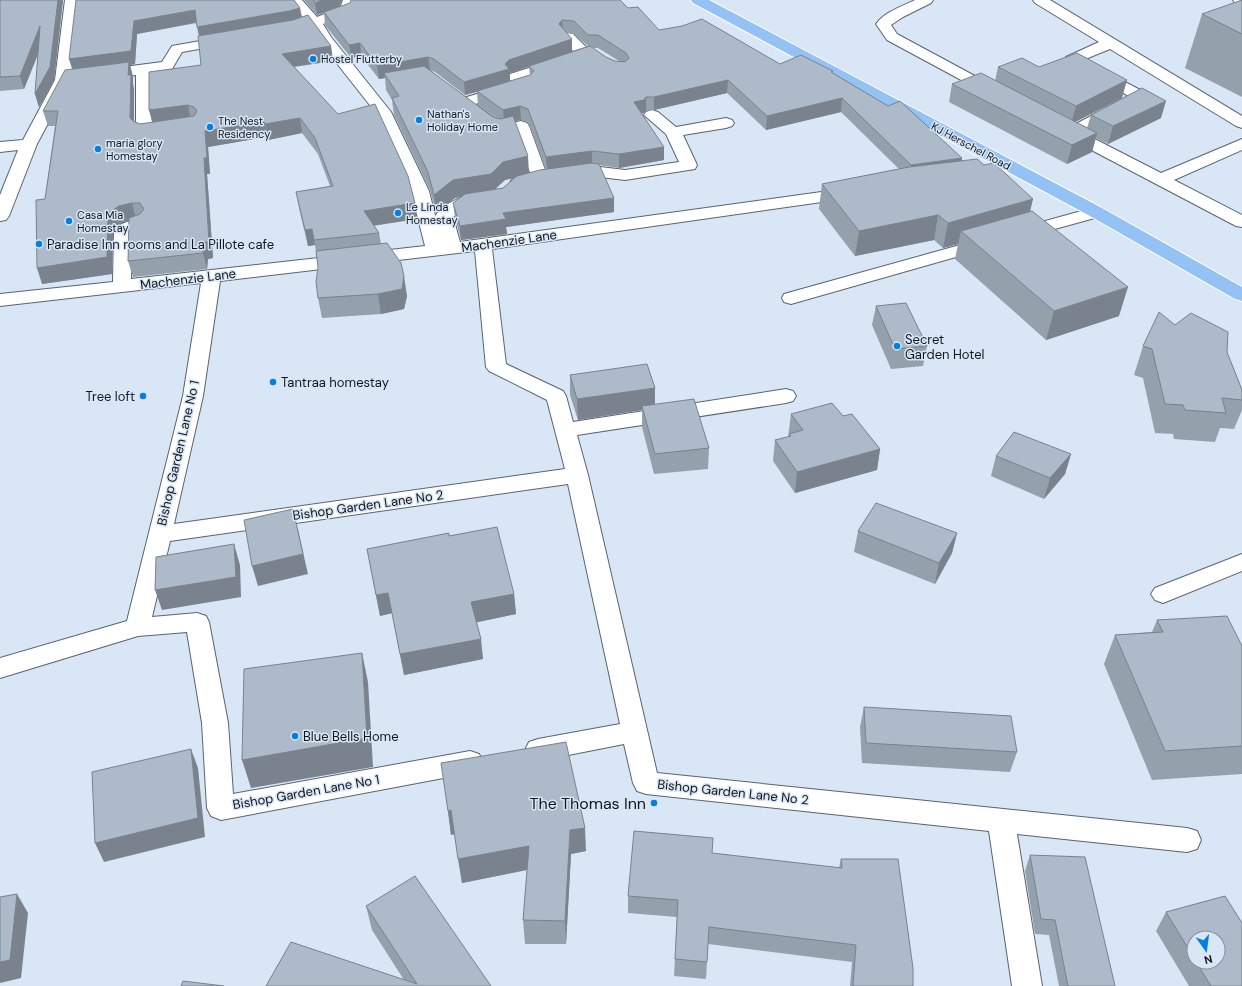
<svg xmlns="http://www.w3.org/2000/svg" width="1242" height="986" font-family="'DM Sans',sans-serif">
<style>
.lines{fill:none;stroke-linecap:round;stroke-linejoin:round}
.minor-casing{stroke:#586471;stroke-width:2}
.major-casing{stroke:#fff;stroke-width:2}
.minor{fill:#fff;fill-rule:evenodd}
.major{fill:#95c2f4;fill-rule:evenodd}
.wall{fill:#95a0ad;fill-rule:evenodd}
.shaded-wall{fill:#79828d}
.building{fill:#adbac9;stroke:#79828d}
.poi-dot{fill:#037ee4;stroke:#d9e6f6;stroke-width:1.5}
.labels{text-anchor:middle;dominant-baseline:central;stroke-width:3;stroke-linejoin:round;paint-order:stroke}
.far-poi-label{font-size:11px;fill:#12171c;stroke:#d9e6f6;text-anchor:start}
.far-street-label{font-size:11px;fill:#12171c;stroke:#d9e6f6}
.street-label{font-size:13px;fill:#12171c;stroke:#d9e6f6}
.poi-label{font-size:13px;fill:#12171c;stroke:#d9e6f6;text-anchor:start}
.near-poi-label{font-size:16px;fill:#12171c;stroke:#d9e6f6;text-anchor:end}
</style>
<rect width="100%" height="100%" fill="#d9e6f6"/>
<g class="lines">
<!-- minor casing -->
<g class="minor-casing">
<g id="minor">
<path d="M65,0H79L71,80L37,144L9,216L6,220L0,221V195L18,150L0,152V142L23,140L55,80Z"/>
<path d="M287,0H302L317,17L340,8L343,0H357L351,14L323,24L331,37L391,112L429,191L437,224L435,216C446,201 469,192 487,196L490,200L487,204L466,207L453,217L460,242L850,188L856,189L859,193L856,197L850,198L492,249L506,364L563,391L566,396L573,422L786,389L793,391L796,396L793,401L786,403L577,435L588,475L657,773L1187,828L1197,831L1201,840L1197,849L1187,852L1017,834L1042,986H1012L989,831L646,794L637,791L633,783L624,744L538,761L529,758L525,750L529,742L538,739L620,724L568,484L170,541L152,617L197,613L206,616L209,622L228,723L233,794L470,751L479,754L483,762L479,770L470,773L221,820L211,816L207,808L202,723L187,632L138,636L0,678V658L127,621L183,396L201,283L0,306V294L113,282L114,230C120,222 135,219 144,221L147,225L144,229L132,233L131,279L425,246L411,191L376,113L320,42L311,28L284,35L279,34L277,31L279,28L305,21ZM475,251L486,367L489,371L547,400L565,469L174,524L203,396L220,281Z"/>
<path d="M915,0H933L931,3L903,17L891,25L897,34L999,89L1002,92L999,95L994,97L989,95L887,40L876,24C884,12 903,6 915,0Z"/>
<path d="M1033,0H1050L1242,116V128L1236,126L1110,49L1083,60L1146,93L1149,96L1146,99L1083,133L1161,173L1242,139V150L1174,180L1242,215V227L1236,226L1061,134L1059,131L1061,128L1070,127L1129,96L1066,63L1064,60L1066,57L1099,42L1035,3Z"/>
<path d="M1233,0H1242V5L1235,3Z"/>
<path d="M568,33L573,34L590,51L592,54L590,57C578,60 571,48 563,40L561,37L563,34Z"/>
<path d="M228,36L233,37L235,40L233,43L182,52L172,69L151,73L152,127L165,125L171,127L173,130L171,133L144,138L138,136L136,133V75L101,80L96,78L93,75L96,72L101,70L162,62L172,46Z"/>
<path d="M557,59L562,60L564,63L562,66L527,78L533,84L530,87L475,104L504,125L521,121L527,123L529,126L548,178L546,182C535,184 523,189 512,187L510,183L512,179L531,175L515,132L501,135L495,133L457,106L455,103L457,100L513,83L507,77L510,74Z"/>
<path d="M652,110L658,112L676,127L726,118L732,120L734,123L732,126L726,128L683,135L697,165L695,169L625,180L592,176L573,179L567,178L565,174L567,170L592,166L625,170L679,162L666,134L644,115L646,112Z"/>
<path d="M1096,207L1102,208L1105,212L1102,216L1022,238L1016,237L1013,233L1016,229Z"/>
<path d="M985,238L991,239L994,243L991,247L791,304L784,302L782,298L784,294Z"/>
<path d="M1242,554V571L1163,603L1155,600L1151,594L1155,588Z"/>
</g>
</g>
<!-- major casing -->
<g class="major-casing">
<path id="major" d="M691,0H709L1102,208L1242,287V301L1235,299L1090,216L693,3Z"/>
</g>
<!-- minor -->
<use href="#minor" class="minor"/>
<!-- major -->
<use href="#major" class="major"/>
</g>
<!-- wall -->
<g class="wall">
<path d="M0,0H63L54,80L39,107L35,94L38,54L24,89L0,91Z"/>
<path d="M76,0L300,8L302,17L331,46L333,61L294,67L417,219L374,225L379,233L381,244L407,296L404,309L381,314L322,318L318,298V267L315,245L308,246L299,208L296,192L330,186L318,154L302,133L268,140L267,137L208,147L210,174H207L213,258L208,259L207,269L133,277L128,261L129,221L123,222L113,229L112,274L42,284L45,199L55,126H48L43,111L72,69ZM197,23L199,36L201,65L149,110L153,122L140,124L134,122V90L133,84V77L130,65L135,64L137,34Z"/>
<path d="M304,0H342L339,7L628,8L659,30L780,64L833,73L962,158V160L1030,212L1119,316L1046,340L955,259L958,244L943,248L934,240L855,256L819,209L822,184L899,169L841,112L766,130L727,93L654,110L646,111L644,113H642L664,160L619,168L599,165L614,212L506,227L507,234L461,240L455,218L453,203L462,196L455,198L436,213L430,190L394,115L392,100L386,90L385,78L379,79L361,56L351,58L325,25L324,13L317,15ZM566,33L574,34L588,46L572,51V39ZM592,48H598L619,61H615L606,57ZM529,66L530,75L510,81V73ZM429,70L435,72L465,95L477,92L478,105L497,118L493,117ZM521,120L528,122L546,169L529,173L515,121ZM516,177L503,188L495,189L505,180Z"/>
<path d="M1242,0V97L1185,68L1202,14Z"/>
<path d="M998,67L1122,98L1075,122L1087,128L1091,115L1161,118L1108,144L1096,138L1092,152L1067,164L949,102L952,84L995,81Z"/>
<path d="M876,306L927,346L923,366L891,369L872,325Z"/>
<path d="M1175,325L1227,352L1242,390V410L1234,429L1220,428L1215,442L1174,439L1173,434L1155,433L1143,378L1134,375L1143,346Z"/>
<path d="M570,375L655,388V404L709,448L708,469L654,474L642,427V410L578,420L570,395Z"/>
<path d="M791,414L843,416L880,449L877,470L795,493L773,461L775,440L788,437Z"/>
<path d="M1071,454L1065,474L1044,499L991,476L996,456Z"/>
<path d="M858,531L957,533L952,553L935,584L854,552Z"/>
<path d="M367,549L514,594L516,614L476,622L483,659L404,675L392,613L380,616Z"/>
<path d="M1157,620L1242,646V774L1152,780L1104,664L1115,635L1152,632Z"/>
<path d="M864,707L1017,752L1010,772L862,763L860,727Z"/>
<path d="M448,811L586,851L571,854L566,944H525L523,920L527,870L462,883L455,834L451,835Z"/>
<path d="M712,853L839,868L841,859L913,986H850L852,962L708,944L706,979L674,976L677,917L628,913V896Z"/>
<path d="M1030,855L1115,986H1059L1049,935L1035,934L1025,871Z"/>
<path d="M1225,896L1242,923V986H1189L1156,931L1166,912ZM1194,938H1218V962H1194Z"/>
<path d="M366,906L491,986H266L404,980L372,930Z"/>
</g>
<!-- shaded-wall -->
<g class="shaded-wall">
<path d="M58,0H63L54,80L39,107L35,94Z"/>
<path d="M323,0H342L339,7L317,15L315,3Z"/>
<path d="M300,8L302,20L200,40L197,27Z"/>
<path d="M195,10L198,22L137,34L135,64L130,65L133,77V84L134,90V133L73,72L69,59L134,21Z"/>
<path d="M562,20L563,33L559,24Z"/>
<path d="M40,26L44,39L24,89L20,76Z"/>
<path d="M572,39V52L510,73V82L465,95L464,82L505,64L509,60Z"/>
<path d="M360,43L361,56L351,58L349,45Z"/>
<path d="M331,46L333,61L284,68L282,54Z"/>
<path d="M428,57L430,70L384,73L385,78L379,79L377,66Z"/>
<path d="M728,80L727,93L654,110V97Z"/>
<path d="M1127,80L1122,98L1071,124L1076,106Z"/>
<path d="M646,97V111L644,113L634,115V102Z"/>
<path d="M842,98L841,112L766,130L767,116Z"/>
<path d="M1166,101L1161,118L1108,144L1113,126Z"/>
<path d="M188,105L191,121L153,125L149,110Z"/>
<path d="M520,106L521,120L504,123L503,110Z"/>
<path d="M300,118L302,133L268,140L265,124Z"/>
<path d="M264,122L267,137L208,147L210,174H207L213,258L208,259L207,269L203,253L204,158L205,131Z"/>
<path d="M1097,133L1092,152L1067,164L1072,145Z"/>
<path d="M664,147V160L619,168V154Z"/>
<path d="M592,151V165L547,170L546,157Z"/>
<path d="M528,156L529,174L505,180L492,192L455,198L436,213L434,195L453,180L503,162Z"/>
<path d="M962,158L959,172L909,179L911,165Z"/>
<path d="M614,198V212L506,227L507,234L461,240L460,226L503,213Z"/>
<path d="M1033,199L1027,225L961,231L958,244L943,248L948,223Z"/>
<path d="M132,203L136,219L123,222L113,229L112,274L42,284L37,268L108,213L119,206Z"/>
<path d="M415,203L417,219L366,227L364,211Z"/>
<path d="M938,215L934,240L855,256L859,231Z"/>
<path d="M312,229L315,245L308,246L305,230Z"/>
<path d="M404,276L407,296L404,309L381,314L378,294Z"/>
<path d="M1128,287L1119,316L1046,340L1054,311Z"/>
<path d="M655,388V408L642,406V410L578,420L577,399Z"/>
<path d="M880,449L877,470L795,493L797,472Z"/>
<path d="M1071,454L1065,474L1044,499L1050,478Z"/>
<path d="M298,530L308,574L258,586L252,566Z"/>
<path d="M957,533L952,553L935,584L939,563Z"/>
<path d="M234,544L240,565L241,597L162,610L155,590Z"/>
<path d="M388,593L392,613L380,616L376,595Z"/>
<path d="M514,594L516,614L474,623L471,602Z"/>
<path d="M481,639L483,659L404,675L400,654Z"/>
<path d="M362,653L368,682L373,767L251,788L242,760Z"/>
<path d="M191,749L198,768L205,837L104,862L95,843Z"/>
<path d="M451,810L455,834L451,835L448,811Z"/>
<path d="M585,828L586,851L571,854L566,944L565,921L570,830Z"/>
<path d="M529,846L531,869L462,883L458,859Z"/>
<path d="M17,894L28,913L21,978L0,983V962Z"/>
</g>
<!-- building -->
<g class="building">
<path d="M0,0H58L50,67L35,94L40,26L20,76L0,77Z"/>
<path d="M76,0H294L300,8L289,11L197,27L195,10L134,21L131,51L69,59Z"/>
<path d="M313,0H323L315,3Z"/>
<path d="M351,0H620L628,8L638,7L659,30L682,26L702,19L780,64L801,55L833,71L831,72L888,106L900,101L962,158L911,165L842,98L767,116L728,80L654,97H646L644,100L634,102L664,147L619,154L592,151L546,157L528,109L520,106L503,110L477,91L530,75L534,71L529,66L590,46L606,57L615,61L625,62L629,58L626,53L598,35H588L574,21L562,20L559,24L572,39L509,60L505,64L509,69L464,82L434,59L428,57L377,66L360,43L349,45L324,12L350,3Z"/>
<path d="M1242,0V34L1202,14Z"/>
<path d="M308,15L331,46L282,54L338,114L375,104L408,176L415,203L364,211L379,233L314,240L312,229L305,230L296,192L333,186L315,138L300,118L265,124L264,122L205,131L207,158H204L209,242H204L203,253L128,261L129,218L140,214L144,209L140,203H132L119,206L108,213L107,257L37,268L36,200L45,199L58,111H43L65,70L129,62L128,75H131L130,118L133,121L140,124L194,116L197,111L194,107L188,105L149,110V72L201,65L198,36L293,20Z"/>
<path d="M1077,53L1127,80L1076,106L998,67L1022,58L1039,67Z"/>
<path d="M424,66L493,117L500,119L513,116L528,156L503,162L491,174L453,180L434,195L428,172L392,98L399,96L384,73Z"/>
<path d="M981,73L1097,133L1072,145L952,84Z"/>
<path d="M1142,88L1166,101L1113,126L1091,115Z"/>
<path d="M977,159L984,165L994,163L1033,199L948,223L938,215L859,231L822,184L909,167Z"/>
<path d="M592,163L599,164L614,198L503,213L506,219L460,226L453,203L465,194L503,188L517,176L540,170Z"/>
<path d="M1032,211L1128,287L1054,311L961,231Z"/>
<path d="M387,243L401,263L404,276L402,289L378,294L318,298L316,282L318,267L316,251Z"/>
<path d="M906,303L927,346L895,349L876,306Z"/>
<path d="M1159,312L1175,325L1191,313L1228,332L1227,352L1242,390V400L1222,398L1226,413L1185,410L1183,405L1165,404L1152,349L1143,346Z"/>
<path d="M647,364L655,388L577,399L570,375Z"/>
<path d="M694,399L709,448L655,454L642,406Z"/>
<path d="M832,403L843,416L852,414L880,449L797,472L775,440L791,436L789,434L803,430L791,414Z"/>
<path d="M1014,432L1071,454L1050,478L996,456Z"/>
<path d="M876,503L957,533L939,563L858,531Z"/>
<path d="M293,509L303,554L252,566L244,520Z"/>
<path d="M497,527L514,594L471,602L481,639L400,654L388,593L376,595L367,549L449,533V536Z"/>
<path d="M234,544L236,577L155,590L156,557Z"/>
<path d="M1227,616L1242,646V746L1165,751L1115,635L1163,632L1157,620Z"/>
<path d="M362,653L367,738L242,760L244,669Z"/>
<path d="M864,707L1011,716L1017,752L866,743Z"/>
<path d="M566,742L585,828L570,830L565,921L523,920L529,846L458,859L451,810L448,811L441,763Z"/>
<path d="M191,749L198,818L95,843L92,772Z"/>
<path d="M634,831L713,838L712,853L842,868L841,859H898L913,968V986H853L856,945L709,927L707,962L675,959L678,900L628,896Z"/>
<path d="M1030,855L1085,857L1115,986H1068L1055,920L1041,919Z"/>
<path d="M415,876L491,986H266L291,942L417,984L366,906Z"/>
<path d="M17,894L10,960L0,962V897Z"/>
<path d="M1225,896L1242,923V986H1211L1196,962H1218V938H1194V958L1166,912Z"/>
<path d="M183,981L224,986H181Z"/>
</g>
<!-- markers -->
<g class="poi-dot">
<circle cx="313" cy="59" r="4"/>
<circle cx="419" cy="120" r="4"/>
<circle cx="210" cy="127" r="4"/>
<circle cx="98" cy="149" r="4"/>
<circle cx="398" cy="213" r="4"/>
<circle cx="69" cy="221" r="4"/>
<circle cx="39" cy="244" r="4"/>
<circle cx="897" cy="346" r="4"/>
<circle cx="273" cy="382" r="4"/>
<circle cx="143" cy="396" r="4"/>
<circle cx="295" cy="736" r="4"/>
<circle cx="654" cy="803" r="4"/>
</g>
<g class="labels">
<!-- far-poi labels -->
<g class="far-poi-label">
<text x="321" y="59">Hostel Flutterby</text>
<text x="427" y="114">Nathan's<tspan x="427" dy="13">Holiday Home</tspan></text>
<text x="218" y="121">The Nest<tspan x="218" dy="13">Residency</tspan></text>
<text x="106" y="143">maria glory<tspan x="106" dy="13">Homestay</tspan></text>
<text x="406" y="207">Le Linda<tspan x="406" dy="13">Homestay</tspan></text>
<text x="77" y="215">Casa Mia<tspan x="77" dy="13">Homestay</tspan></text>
</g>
<!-- far-street labels -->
<g class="far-street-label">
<text transform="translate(971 146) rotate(28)">KJ Herschel Road</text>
</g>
<!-- street labels -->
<g class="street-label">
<text transform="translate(509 241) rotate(-8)">Machenzie Lane</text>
<text transform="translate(188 279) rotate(-7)">Machenzie Lane</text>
<text transform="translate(178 453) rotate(-77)">Bishop Garden Lane No 1</text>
<text transform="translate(368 505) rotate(-8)">Bishop Garden Lane No 2</text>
<text transform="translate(306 792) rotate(-10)">Bishop Garden Lane No 1</text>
<text transform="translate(733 792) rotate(6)">Bishop Garden Lane No 2</text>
</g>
<!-- poi labels -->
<g class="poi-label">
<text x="47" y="244">Paradise Inn rooms and La Pillote cafe</text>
<text x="905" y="339">Secret<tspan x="905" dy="15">Garden Hotel</tspan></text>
<text x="281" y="382">Tantraa homestay</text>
<text x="135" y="396" text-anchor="end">Tree loft</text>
<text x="303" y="736">Blue Bells Home</text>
</g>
<!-- near-poi labels -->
<g class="near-poi-label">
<text x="646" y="803">The Thomas Inn</text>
</g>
</g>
<!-- north arrow -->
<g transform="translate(1206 950) rotate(166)"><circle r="19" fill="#d9e6f6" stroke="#89939f"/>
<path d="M0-3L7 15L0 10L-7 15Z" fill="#037ee4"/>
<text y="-6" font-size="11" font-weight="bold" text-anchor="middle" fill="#12171c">N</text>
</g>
</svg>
